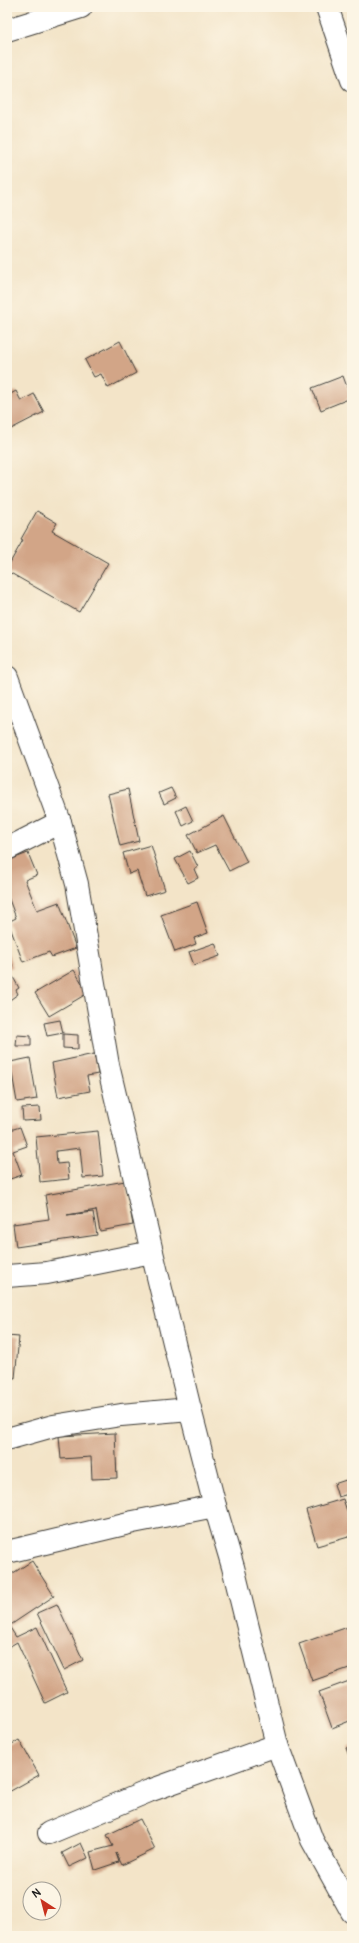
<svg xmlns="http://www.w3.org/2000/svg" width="359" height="1943" font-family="Pangolin,sans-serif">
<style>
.building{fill:#d2a587}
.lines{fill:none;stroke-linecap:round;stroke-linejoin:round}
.minor-casing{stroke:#3c3a36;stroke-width:24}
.minor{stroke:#fff;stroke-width:22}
</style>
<rect width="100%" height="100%" fill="#fcf5e5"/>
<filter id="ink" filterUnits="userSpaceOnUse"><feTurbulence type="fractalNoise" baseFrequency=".025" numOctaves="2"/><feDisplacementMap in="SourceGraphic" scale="8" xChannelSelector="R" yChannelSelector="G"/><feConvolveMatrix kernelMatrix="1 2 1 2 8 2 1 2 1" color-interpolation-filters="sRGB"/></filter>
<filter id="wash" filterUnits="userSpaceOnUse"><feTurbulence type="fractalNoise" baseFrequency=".012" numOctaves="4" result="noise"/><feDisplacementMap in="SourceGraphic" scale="16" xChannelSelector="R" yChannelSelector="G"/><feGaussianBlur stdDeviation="0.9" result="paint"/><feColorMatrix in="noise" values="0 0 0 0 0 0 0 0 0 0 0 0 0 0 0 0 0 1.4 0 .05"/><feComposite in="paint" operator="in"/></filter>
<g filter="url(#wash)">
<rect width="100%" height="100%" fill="#f3e4c8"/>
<g id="blocks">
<!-- building -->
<g class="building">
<path d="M120,341L136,373L108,388L101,374L94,377L85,360Z"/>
<path d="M343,376L351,398L321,410L312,388Z"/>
<path d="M16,391L21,401L34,394L44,412L9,430L7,425V396Z"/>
<path d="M37,511L57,523L52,531L108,563L79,612L7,571V568L23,540L21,539Z"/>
<path d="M171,788L176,798L164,804L159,793Z"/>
<path d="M128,789L139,841L120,846L108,794Z"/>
<path d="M186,806L193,821L183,826L176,811Z"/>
<path d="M224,816L247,862L229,871L215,845L197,853L188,835Z"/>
<path d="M151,845L165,890L145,896L137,871L129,874L123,853Z"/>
<path d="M190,851L198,867L194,869L198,878L188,883L175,859Z"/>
<path d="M28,853L37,875L25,880L37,910L59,902L76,948L52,957L49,952L23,962L8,922L16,918L7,894V861Z"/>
<path d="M197,902L208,933L194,938L196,944L175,952L161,915Z"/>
<path d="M215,943L220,956L194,965L189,952Z"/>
<path d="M7,952L13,967L7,969Z"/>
<path d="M74,970L88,993L49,1016L35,993Z"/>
<path d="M13,977L19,988L16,990L18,994L7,1002V980Z"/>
<path d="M60,1020L63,1033L47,1036L44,1023Z"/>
<path d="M63,1034L78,1035V1049L63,1048Z"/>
<path d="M17,1035L31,1036V1046H16Z"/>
<path d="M94,1054L98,1074L87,1076L90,1091L58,1097L52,1063Z"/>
<path d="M30,1058L37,1099L17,1102L10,1062Z"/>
<path d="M40,1107L41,1120L23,1121L22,1108Z"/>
<path d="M20,1127L27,1146L13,1151L22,1175L7,1180V1131Z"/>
<path d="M98,1131L103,1176L83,1178L80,1148L56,1151L57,1164L67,1163L69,1179L40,1182L36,1137Z"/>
<path d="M125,1181L133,1225L100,1231L96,1210L67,1215L93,1212L97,1235L16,1247L13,1224L49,1219L45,1195Z"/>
<path d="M7,1336L19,1337L15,1378L7,1377Z"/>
<path d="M115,1433L117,1478L92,1479L91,1457L61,1459L59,1436Z"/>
<path d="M352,1478V1493L338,1497L334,1484Z"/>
<path d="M343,1499L349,1517L352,1516V1536L317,1546L306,1510Z"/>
<path d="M32,1561L54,1596L9,1626L16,1637L37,1627L67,1692L45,1703L17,1642L7,1648V1577Z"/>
<path d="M57,1604L83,1660L64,1670L37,1613Z"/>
<path d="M348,1627L352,1637V1667L312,1681L299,1644Z"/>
<path d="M352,1680V1720L332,1728L319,1692Z"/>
<path d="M19,1740L39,1775L7,1793V1747Z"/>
<path d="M352,1746V1764L346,1748Z"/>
<path d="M140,1819L155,1849L122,1865L116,1853L119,1862L95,1870L90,1852L113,1846L107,1835Z"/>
<path d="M81,1843L88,1858L69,1867L62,1853Z"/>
</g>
</g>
</g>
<g filter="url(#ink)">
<use href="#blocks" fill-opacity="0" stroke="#3c3a36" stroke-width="1"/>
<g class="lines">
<!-- minor casing -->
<g class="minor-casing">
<g id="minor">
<path d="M327,7L352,80"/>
<path d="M7,30L81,7"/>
<path d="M7,677L60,822L77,884L108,1065L152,1252L190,1409L215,1506L233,1567L277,1745L312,1840L352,1912"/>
<path d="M7,849L60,822"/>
<path d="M7,1276L47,1273L152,1252"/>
<path d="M7,1439L53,1426L121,1415L190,1409"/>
<path d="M7,1552L133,1522L215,1506"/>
<path d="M49,1833L149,1791L277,1745"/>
</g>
</g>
<!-- minor -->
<use href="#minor" class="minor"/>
</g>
</g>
<!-- margin -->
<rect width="359" height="1943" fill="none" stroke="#fcf5e5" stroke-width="24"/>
<!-- north arrow -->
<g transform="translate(42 1901) rotate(324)"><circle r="19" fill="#fcf5e5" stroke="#a29e95"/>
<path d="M0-3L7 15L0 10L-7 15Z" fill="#c8321e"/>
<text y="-6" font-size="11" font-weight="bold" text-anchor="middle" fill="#1c1c1c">N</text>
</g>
</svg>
